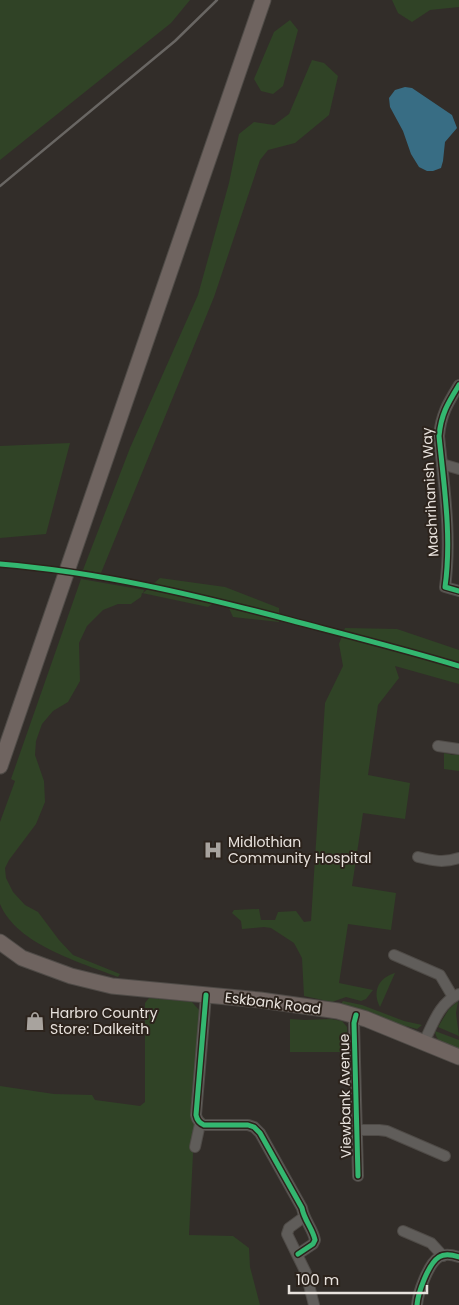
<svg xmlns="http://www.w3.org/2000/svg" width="459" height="1305" font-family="Poppins,sans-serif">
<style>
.green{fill:#304326}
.water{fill:#386d84}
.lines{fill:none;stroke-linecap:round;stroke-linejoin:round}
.street-casing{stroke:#4f4b47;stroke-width:12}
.primary-casing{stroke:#4f4b47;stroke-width:17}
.street{stroke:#605d5a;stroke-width:10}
.primary{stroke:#6f6460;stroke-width:15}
.rail{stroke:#696663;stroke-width:2.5}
.cycleway-casing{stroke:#2c231c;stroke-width:8}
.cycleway{stroke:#33b770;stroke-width:5}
.labels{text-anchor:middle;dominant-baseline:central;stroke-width:4;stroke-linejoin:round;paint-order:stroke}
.street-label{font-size:14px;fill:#e8e2dd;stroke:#2c231c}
.poi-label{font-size:14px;fill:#e8e2dd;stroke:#2c231c;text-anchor:start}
</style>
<rect width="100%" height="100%" fill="#322d29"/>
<!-- green -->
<g class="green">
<path d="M0,0H190L171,23L0,160Z"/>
<path d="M392,0H459V7L430,10L412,22L398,13Z"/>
<path d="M290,20L298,30L283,86L273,94L261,91L254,79L274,32Z"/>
<path d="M312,60L324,63L338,76L329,115L295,143L268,150L260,160L214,297L101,573L83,570L130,448L198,295L229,183L239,134L254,122L274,125L289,114Z"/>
<path d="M70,443L46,534L0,538V446Z"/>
<path d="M160,578L225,587L279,608V622L233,617L227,604L214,603L208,607L142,593L141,597L131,604H118L103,610L87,626L79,643L80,681L68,702L53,711L42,724L36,741L35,755L44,781L45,802L36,824L9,860L5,868L6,878L13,892L25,905L38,912L59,940L73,955L120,974L118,977C80,962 17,945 0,904V822L15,781L11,779L81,579L144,590L143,593Z"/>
<path d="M345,628L397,629L459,650V684L395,666L399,678L378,705L368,775L410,783L405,819L363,813L352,886L396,893L391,930L348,924L339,983L373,990L366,999L361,1001L346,997L332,1002L304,996L302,958L294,943L271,928L264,927L242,929L241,921L232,913L234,910L259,909L261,920H275L278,912L296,911L304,922L311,921L325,703L343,666L339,644Z"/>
<path d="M444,753L453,755L459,754V771L444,769Z"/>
<path d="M395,973L380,1007C372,992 378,978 395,973Z"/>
<path d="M149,998L192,1002L200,1011L189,1235L233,1236L249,1248L250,1267L260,1305H0V1086L54,1094L92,1095L95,1100L140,1106L145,1102V1003Z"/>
<path d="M343,1001L362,1005L404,1021L422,1025L417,1029L406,1026L405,1029L344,1007V1005L341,1004Z"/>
<path d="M458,1001L456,1013L459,1036L438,1027L449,1009Z"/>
<path d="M290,1019L305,1020L331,1019L342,1021L347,1027L348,1052H290Z"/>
<path d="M435,1031L459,1040V1051C449,1047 436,1044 435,1031Z"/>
</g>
<!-- water -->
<path class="water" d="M405,87L412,88L452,115L457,128L445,142L443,161L441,168L433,171H427L419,167L411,154L403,131L390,107L389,98L395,90Z"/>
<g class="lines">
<!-- street casing -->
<g class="street-casing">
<g id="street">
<path d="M459,385C448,403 441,414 439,436C444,486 452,537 445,587L459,591"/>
<path d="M442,464L459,469"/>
<path d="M438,746L459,749"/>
<path d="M418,857C434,861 444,863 459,858"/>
<path d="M394,955L440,975L453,997"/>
<path d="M206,995L196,1115C197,1120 199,1123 204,1125H248L254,1127L260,1133L302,1208C304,1220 313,1229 315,1240L313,1244L298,1254"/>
<path d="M356,1015L354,1023L358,1176"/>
<path d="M424,1042C433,1024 439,1003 459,994"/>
<path d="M357,1130H379L387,1131L445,1156"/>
<path d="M195,1147L200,1124"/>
<path d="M304,1217L289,1228L287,1234L306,1273L314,1305"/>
<path d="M403,1231L431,1243L443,1256"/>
<path d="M417,1305C418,1293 428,1264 439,1257C445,1253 453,1255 459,1257"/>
</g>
</g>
<!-- primary casing -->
<g class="primary-casing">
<g id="primary">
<path d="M0,766L263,0"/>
<path d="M0,942L22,958L71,976L112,986L260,1000L338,1011L366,1019L459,1057"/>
</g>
</g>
<!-- street -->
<use href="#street" class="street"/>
<!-- primary -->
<use href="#primary" class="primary"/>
<!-- rail -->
<path class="rail" d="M0,186L175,41L217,0"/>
<!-- cycleway casing -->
<g class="cycleway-casing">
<g id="cycleway">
<path d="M459,385C448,403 441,414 439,436C444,486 452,537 445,587L459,591"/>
<path d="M0,564C99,572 195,595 290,620C347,635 403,649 459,666"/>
<path d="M206,995L196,1115C197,1120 199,1123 204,1125H248L254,1127L260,1133L302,1208C304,1220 313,1229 315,1240L313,1244L298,1254"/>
<path d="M356,1015L354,1023L358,1176"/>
<path d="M417,1305C418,1293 428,1264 439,1257C445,1253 453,1255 459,1257"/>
</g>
</g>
<!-- cycleway -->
<use href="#cycleway" class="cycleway"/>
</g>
<!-- icons -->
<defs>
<g id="hospital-bare" transform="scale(1.5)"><path d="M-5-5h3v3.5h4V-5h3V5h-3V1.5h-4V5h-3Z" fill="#a8a39e" stroke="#2c231c" stroke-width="2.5" paint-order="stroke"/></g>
<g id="shop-bare" transform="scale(1.5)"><path d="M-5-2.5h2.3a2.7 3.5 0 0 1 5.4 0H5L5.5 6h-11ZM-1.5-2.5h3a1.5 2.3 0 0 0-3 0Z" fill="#a8a39e" stroke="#2c231c" stroke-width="2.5" paint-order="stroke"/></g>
</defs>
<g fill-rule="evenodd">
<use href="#hospital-bare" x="213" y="850"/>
<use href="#shop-bare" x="35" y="1021"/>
</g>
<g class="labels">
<!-- street labels -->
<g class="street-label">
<text transform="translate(430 492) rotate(-93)">Machrihanish Way</text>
<text transform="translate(273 1003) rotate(7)">Eskbank Road</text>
<text transform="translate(345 1096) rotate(-91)">Viewbank Avenue</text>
</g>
<!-- poi labels -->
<g class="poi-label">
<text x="228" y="842">Midlothian<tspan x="228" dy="16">Community Hospital</tspan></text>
<text x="50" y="1013">Harbro Country<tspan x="50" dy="16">Store: Dalkeith</tspan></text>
</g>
</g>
<!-- scale -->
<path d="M289 1285v8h138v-8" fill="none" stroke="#e8e2dd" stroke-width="2.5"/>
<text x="296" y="1285" font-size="15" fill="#e8e2dd" stroke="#2c231c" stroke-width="4" paint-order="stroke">100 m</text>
</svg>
